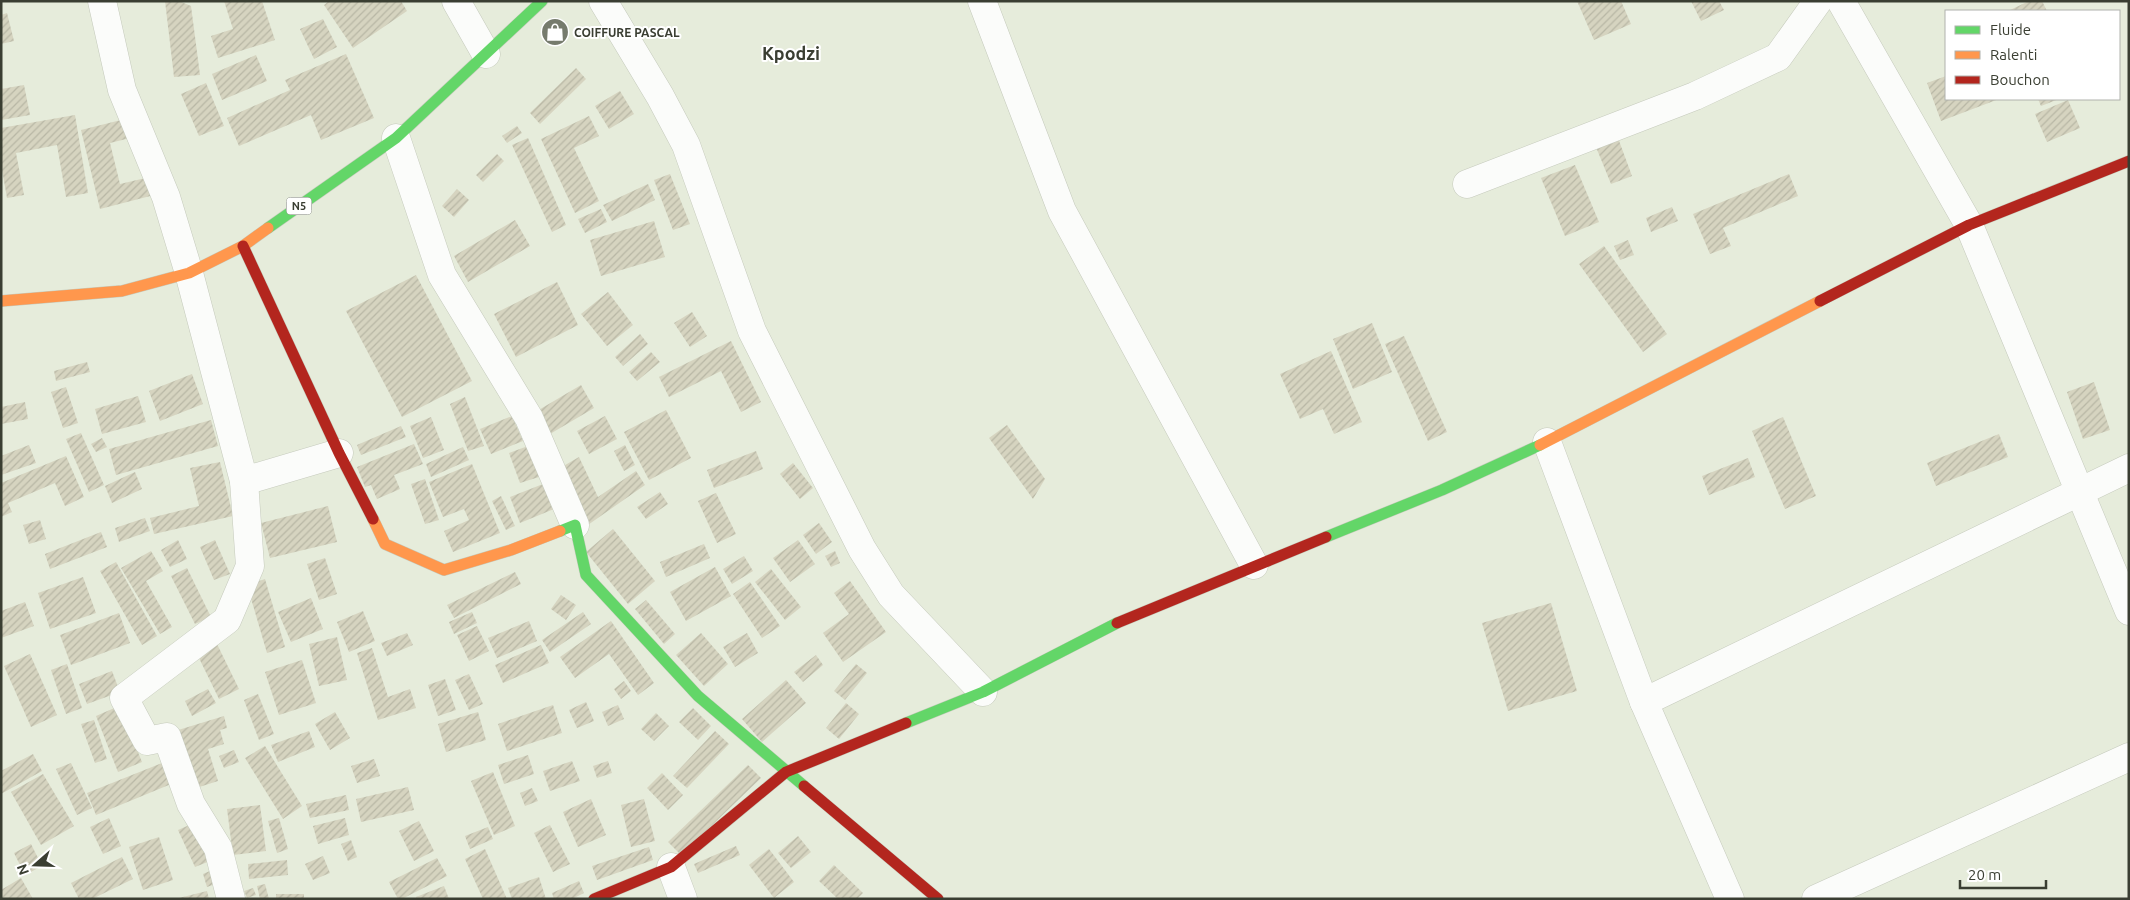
<svg xmlns="http://www.w3.org/2000/svg" width="2130" height="900" font-family="Ubuntu,sans-serif">
<style>
.building{fill:url(#building-hatch)}
.lines{fill:none;stroke-linecap:round;stroke-linejoin:round}
.street-casing{stroke:#c5cabc;stroke-width:29}
.fast-casing{stroke:#c5cabc;stroke-width:12}
.slow-casing{stroke:#c5cabc;stroke-width:12}
.jam-casing{stroke:#c5cabc;stroke-width:12}
.street{stroke:#fbfcfa;stroke-width:28}
.fast{stroke:#63d668;stroke-width:11}
.slow{stroke:#ff974d;stroke-width:11}
.jam{stroke:#b3261e;stroke-width:11}
.labels{text-anchor:middle;dominant-baseline:central;stroke-width:4;stroke-linejoin:round;paint-order:stroke}
.shield{fill:#fff;stroke:#757870;stroke-width:1}
.shield-label{font-size:11px;font-weight:bold;fill:#3a3e32}
.poi-label{font-size:12px;font-weight:bold;fill:#3a3e32;stroke:#fff;text-anchor:start}
.district-label{font-size:18px;font-weight:bold;fill:#3a3e32;stroke:#fff}
</style>
<defs>
<pattern id="building-hatch" width="6" height="6" patternUnits="userSpaceOnUse" patternTransform="scale(1.25)"><rect width="6" height="6" fill="#d6d4c0"/><path d="M-1 1l2-2M0 6l6-6M5 7l2-2" fill="none" stroke="#b8b7a5"/></pattern>
</defs>
<rect width="100%" height="100%" fill="#e6ecdb"/>
<!-- building -->
<g class="building">
<path d="M165,1H179L191,6L200,75L174,77Z"/>
<path d="M224,1H262L275,40L218,58L211,36L233,29Z"/>
<path d="M329,1H401L407,11L353,48L324,5Z"/>
<path d="M1577,1H1621L1631,24L1594,40Z"/>
<path d="M1691,1H1719L1724,10L1701,21Z"/>
<path d="M2029,1H2042L2047,11H2008Z"/>
<path d="M7,13L14,41L1,44V15Z"/>
<path d="M323,19L337,47L314,59L300,29Z"/>
<path d="M346,54L374,118L321,140L311,115L239,146L227,118L290,90L285,80Z"/>
<path d="M256,55L267,81L222,100L212,74Z"/>
<path d="M576,68L586,79L540,124L530,113Z"/>
<path d="M1946,76V99H1999L1941,121L1927,83Z"/>
<path d="M206,83L224,126L199,136L181,94Z"/>
<path d="M24,85L30,115L1,120V89Z"/>
<path d="M620,91L634,114L609,129L595,106Z"/>
<path d="M2038,99H2059L2041,106Z"/>
<path d="M2068,100L2080,128L2047,142L2035,114Z"/>
<path d="M75,115L88,193L66,197L57,145L16,153L24,195L7,198L1,164V128Z"/>
<path d="M589,116L599,136L574,148L599,201L575,213L541,139Z"/>
<path d="M133,117L138,136L110,143L120,184L154,176L158,194L100,209L81,130Z"/>
<path d="M517,126L522,133L507,143L502,136Z"/>
<path d="M528,138L566,225L552,232L512,145Z"/>
<path d="M1618,138L1632,176L1611,184L1596,147Z"/>
<path d="M497,154L504,161L483,182L476,175Z"/>
<path d="M1575,165L1599,222L1565,236L1541,178Z"/>
<path d="M670,174L690,224L673,230L654,180Z"/>
<path d="M1789,174L1798,196L1723,228L1731,246L1710,254L1693,214Z"/>
<path d="M648,184L655,200L612,221L603,205Z"/>
<path d="M457,189L469,200L454,217L442,206Z"/>
<path d="M1672,207L1678,221L1651,232L1646,218Z"/>
<path d="M601,209L607,222L585,233L578,219Z"/>
<path d="M515,220L530,246L468,282L454,256Z"/>
<path d="M654,221L665,257L601,276L590,240Z"/>
<path d="M1628,240L1634,255L1620,260L1614,246Z"/>
<path d="M1604,246L1667,334L1643,352L1579,264Z"/>
<path d="M416,275L472,381L402,417L346,311Z"/>
<path d="M557,282L578,325L516,357L494,314Z"/>
<path d="M608,292L633,325L607,346L581,314Z"/>
<path d="M692,312L707,336L690,347L674,323Z"/>
<path d="M1372,323L1392,372L1353,389L1333,339Z"/>
<path d="M640,334L648,344L623,366L615,357Z"/>
<path d="M1404,336L1447,432L1428,441L1385,344Z"/>
<path d="M731,341L761,402L741,412L721,371L669,397L659,377Z"/>
<path d="M1331,351L1362,422L1334,434L1323,409L1300,419L1280,374Z"/>
<path d="M651,352L660,362L637,381L629,372Z"/>
<path d="M87,362L90,372L56,381L54,371Z"/>
<path d="M192,374L203,404L160,421L149,391Z"/>
<path d="M2094,382L2110,430L2083,439L2067,392Z"/>
<path d="M581,385L594,408L550,434L537,411Z"/>
<path d="M66,387L78,423L63,428L51,392Z"/>
<path d="M138,396L146,422L102,434L95,409Z"/>
<path d="M465,397L484,446L468,451L450,404Z"/>
<path d="M25,402L28,419L1,424V407Z"/>
<path d="M666,410L691,458L649,480L624,432Z"/>
<path d="M512,416L523,441L491,454L480,429Z"/>
<path d="M605,416L617,439L589,454L577,431Z"/>
<path d="M431,417L444,450L423,458L410,426Z"/>
<path d="M1783,417L1816,496L1785,509L1752,431Z"/>
<path d="M211,420L218,446L116,475L109,449Z"/>
<path d="M1007,425L1045,479L1033,499L989,438Z"/>
<path d="M401,426L406,437L361,455L357,445Z"/>
<path d="M81,433L104,485L89,492L66,439Z"/>
<path d="M1999,434L2008,457L1936,486L1927,463Z"/>
<path d="M102,438L107,447L96,452L91,444Z"/>
<path d="M414,444L423,464L394,475L400,489L377,499L371,485L365,487L357,467Z"/>
<path d="M29,445L36,463L1,475V456Z"/>
<path d="M625,445L635,465L624,471L614,451Z"/>
<path d="M528,446L539,477L520,483L509,453Z"/>
<path d="M463,447L469,460L431,477L426,464Z"/>
<path d="M756,451L763,469L714,488L707,470Z"/>
<path d="M66,456L84,497L65,506L55,483L8,503L12,512L1,517V483Z"/>
<path d="M579,457L598,497L636,471L645,485L585,527L560,468Z"/>
<path d="M1748,458L1755,477L1709,495L1702,476Z"/>
<path d="M220,462L233,516L154,534L150,518L199,506L190,468Z"/>
<path d="M793,463L813,488L800,499L780,474Z"/>
<path d="M472,464L500,533L453,552L444,531L469,520L464,509L443,517L429,482Z"/>
<path d="M135,472L142,489L112,503L105,486Z"/>
<path d="M425,479L439,520L425,524L411,484Z"/>
<path d="M543,484L554,509L520,523L510,497Z"/>
<path d="M660,492L668,504L646,519L637,507Z"/>
<path d="M716,493L736,534L717,543L698,501Z"/>
<path d="M501,496L515,526L506,530L492,501Z"/>
<path d="M328,506L337,542L270,558L261,523Z"/>
<path d="M145,518L150,531L119,542L115,528Z"/>
<path d="M40,520L46,539L29,544L23,525Z"/>
<path d="M819,523L832,542L816,554L803,535Z"/>
<path d="M613,529L655,581L628,604L586,552Z"/>
<path d="M101,532L107,547L50,569L45,554Z"/>
<path d="M178,540L187,559L170,567L161,550Z"/>
<path d="M215,540L230,574L214,580L200,547Z"/>
<path d="M798,540L815,564L790,582L773,558Z"/>
<path d="M704,544L710,558L666,577L660,562Z"/>
<path d="M151,551L163,571L146,581L172,627L160,634L121,568Z"/>
<path d="M835,551L840,563L831,567L825,556Z"/>
<path d="M744,556L753,571L732,584L723,569Z"/>
<path d="M325,558L337,594L319,600L307,564Z"/>
<path d="M116,562L157,636L142,645L100,571Z"/>
<path d="M715,567L731,596L686,621L670,592Z"/>
<path d="M187,568L211,617L195,624L171,576Z"/>
<path d="M771,569L801,607L785,620L755,582Z"/>
<path d="M515,572L521,584L454,618L447,605Z"/>
<path d="M83,577L96,613L50,629L38,593Z"/>
<path d="M265,579L285,647L267,653L247,585Z"/>
<path d="M850,581L886,632L843,662L823,633L849,614L834,593Z"/>
<path d="M750,582L780,626L762,638L733,594Z"/>
<path d="M561,595L576,605L566,620L551,609Z"/>
<path d="M311,598L323,629L291,642L278,612Z"/>
<path d="M646,600L675,634L664,644L635,609Z"/>
<path d="M25,602L34,626L1,638V611Z"/>
<path d="M1551,603L1577,691L1508,711L1482,623Z"/>
<path d="M363,611L375,641L349,652L337,622Z"/>
<path d="M472,612L477,623L454,634L449,622Z"/>
<path d="M583,612L591,624L550,652L542,640Z"/>
<path d="M119,613L130,643L71,665L60,635Z"/>
<path d="M529,621L537,641L497,658L488,638Z"/>
<path d="M611,621L654,683L638,695L609,654L575,678L560,657Z"/>
<path d="M477,626L489,651L469,661L457,635Z"/>
<path d="M407,633L413,645L387,656L381,643Z"/>
<path d="M701,633L728,664L704,686L676,655Z"/>
<path d="M747,633L758,653L735,667L723,647Z"/>
<path d="M337,637L347,680L319,686L309,644Z"/>
<path d="M217,644L239,689L219,699L197,654Z"/>
<path d="M541,645L549,663L503,683L495,665Z"/>
<path d="M372,648L388,697L410,689L416,708L378,720L357,653Z"/>
<path d="M30,654L57,715L31,727L4,666Z"/>
<path d="M816,655L823,665L803,682L794,672Z"/>
<path d="M302,660L316,703L279,715L265,672Z"/>
<path d="M67,664L82,708L66,714L51,670Z"/>
<path d="M856,664L867,673L845,700L834,691Z"/>
<path d="M112,671L120,692L87,704L79,684Z"/>
<path d="M469,674L483,704L469,710L455,680Z"/>
<path d="M445,679L456,710L438,716L428,685Z"/>
<path d="M786,680L806,703L762,742L742,719Z"/>
<path d="M624,681L631,691L621,699L614,689Z"/>
<path d="M208,689L216,703L192,716L185,701Z"/>
<path d="M258,694L274,734L259,740L244,700Z"/>
<path d="M586,702L594,721L577,728L569,710Z"/>
<path d="M846,703L859,714L839,739L826,728Z"/>
<path d="M553,705L562,733L507,751L498,724Z"/>
<path d="M618,705L624,719L608,726L602,712Z"/>
<path d="M119,706L142,762L118,772L96,716Z"/>
<path d="M693,708L711,726L698,740L679,722Z"/>
<path d="M335,712L350,738L330,750L315,724Z"/>
<path d="M478,712L486,740L446,752L438,724Z"/>
<path d="M656,713L669,726L654,741L641,729Z"/>
<path d="M224,716L227,728L220,730L224,744L208,749L218,781L193,789L175,731Z"/>
<path d="M94,720L107,759L95,763L81,724Z"/>
<path d="M309,731L315,747L278,762L271,745Z"/>
<path d="M715,731L729,744L687,788L673,776Z"/>
<path d="M265,746L302,806L283,819L245,758Z"/>
<path d="M234,750L239,762L224,768L219,756Z"/>
<path d="M33,754L42,771L1,794V771Z"/>
<path d="M528,755L534,774L504,784L498,765Z"/>
<path d="M374,759L380,776L357,783L351,766Z"/>
<path d="M167,761L176,782L96,815L87,793Z"/>
<path d="M572,761L580,781L550,791L543,771Z"/>
<path d="M608,761L612,773L597,778L593,766Z"/>
<path d="M71,763L92,808L77,815L56,769Z"/>
<path d="M748,765L761,778L681,855L668,842Z"/>
<path d="M493,772L515,826L494,835L471,781Z"/>
<path d="M662,773L683,795L668,810L647,788Z"/>
<path d="M43,774L74,826L41,845L11,792Z"/>
<path d="M408,787L414,810L361,822L356,799Z"/>
<path d="M532,788L538,801L525,806L520,793Z"/>
<path d="M346,795L349,810L310,818L306,804Z"/>
<path d="M591,799L606,835L578,847L563,812Z"/>
<path d="M644,799L655,841L631,847L621,805Z"/>
<path d="M260,805L266,851L233,855L227,809Z"/>
<path d="M109,818L121,846L103,854L90,827Z"/>
<path d="M279,818L288,849L277,853L268,821Z"/>
<path d="M345,818L349,835L318,844L313,826Z"/>
<path d="M419,821L434,851L414,861L399,831Z"/>
<path d="M194,823L210,861L195,867L178,830Z"/>
<path d="M550,825L570,864L553,872L534,833Z"/>
<path d="M488,827L493,839L470,849L465,836Z"/>
<path d="M798,836L811,852L791,868L778,853Z"/>
<path d="M159,837L173,880L143,890L129,847Z"/>
<path d="M351,840L357,857L348,861L341,844Z"/>
<path d="M31,844L42,866L25,875L14,853Z"/>
<path d="M736,846L740,855L698,873L694,864Z"/>
<path d="M649,847L653,860L597,880L592,866Z"/>
<path d="M485,849L507,899H483L465,859Z"/>
<path d="M769,849L794,882L774,898L749,865Z"/>
<path d="M323,856L330,873L313,880L305,864Z"/>
<path d="M122,857L133,879L92,899H79L71,883Z"/>
<path d="M437,858L447,876L402,899H398L389,882Z"/>
<path d="M287,860L288,875L249,879L248,864Z"/>
<path d="M834,865L863,893L857,899H838L819,881Z"/>
<path d="M219,867L224,881L207,887L203,874Z"/>
<path d="M539,877L546,899H512L508,888Z"/>
<path d="M21,878L33,899H1V890Z"/>
<path d="M579,881L584,893L572,899H554L552,893Z"/>
<path d="M265,884L269,899H260L257,886Z"/>
<path d="M444,886L449,899H417L416,897Z"/>
<path d="M253,888L256,895L247,898L244,891Z"/>
<path d="M207,891L209,899H179V898Z"/>
<rect x="276" y="894" width="28" height="5"/>
</g>
<g class="lines">
<!-- street casing -->
<g class="street-casing">
<g id="street">
<path d="M102,1L122,90L166,197L189,273L244,481L250,566L227,620L124,698L147,741L167,737L191,804L218,848L231,899"/>
<path d="M456,1L486,54"/>
<path d="M603,1L660,96L686,145L752,331L862,549L891,595L983,692"/>
<path d="M982,1L1062,211L1254,565"/>
<path d="M1841,1L1969,225L2129,611"/>
<path d="M396,138L442,275L529,418L575,525"/>
<path d="M1467,184L1695,96L1778,57L1818,1"/>
<path d="M1547,442L1644,702L1730,899"/>
<path d="M244,481L339,453"/>
<path d="M1644,702L2129,468"/>
<path d="M671,867L683,899"/>
<path d="M1816,899L2129,757"/>
</g>
</g>
<!-- fast casing -->
<g class="fast-casing">
<g id="fast">
<path d="M268,228L396,138L542,1"/>
<path d="M560,531L575,525L586,575L698,696L804,786"/>
<path d="M1326,537L1442,490L1540,445"/>
<path d="M906,723L983,692L1117,623"/>
</g>
</g>
<!-- slow casing -->
<g class="slow-casing">
<g id="slow">
<path d="M1,301L122,291L189,273L243,246L268,228"/>
<path d="M1540,445L1820,301"/>
<path d="M373,519L385,544L444,570L511,550L560,531"/>
</g>
</g>
<!-- jam casing -->
<g class="jam-casing">
<g id="jam">
<path d="M243,246L339,453L373,519"/>
<path d="M1820,301L1969,225L2129,161"/>
<path d="M1117,623L1326,537"/>
<path d="M804,786L938,899"/>
<path d="M594,899L671,867L786,772L906,723"/>
</g>
</g>
<!-- street -->
<use href="#street" class="street"/>
<!-- fast -->
<use href="#fast" class="fast"/>
<!-- slow -->
<use href="#slow" class="slow"/>
<!-- jam -->
<use href="#jam" class="jam"/>
</g>
<!-- icons -->
<defs>
<g id="shop-disc" transform="scale(1.4375)"><circle r="9.5" fill="#767b6d" stroke="#fff"/><path d="M-5-2.5h2.3a2.7 3.5 0 0 1 5.4 0H5L5.5 6h-11ZM-1.5-2.5h3a1.5 2.3 0 0 0-3 0Z" fill="#fff"/></g>
</defs>
<g fill-rule="evenodd">
<use href="#shop-disc" x="555" y="32"/>
</g>
<g class="labels">
<!-- shield labels -->
<rect class="shield" x="286.5" y="197.5" width="25" height="17" rx="4"/>
<g class="shield-label">
<text x="299" y="206">N5</text>
</g>
<!-- poi labels -->
<g class="poi-label">
<text x="574" y="32">COIFFURE PASCAL</text>
</g>
<!-- district labels -->
<g class="district-label">
<text x="791" y="53">Kpodzi</text>
</g>
</g>
<!-- border -->
<rect width="2130" height="900" fill="none" stroke="#3a3e32" stroke-width="5"/>
<!-- legend -->
<rect x="1945" y="10" width="175" height="90" fill="#ffffff" stroke="#b0b2ad"/>
<rect x="1955" y="26" width="25" height="8" fill="#63d668" stroke="#b0b2ad"/>
<text x="1990" y="35" font-size="15" fill="#3a3e32">Fluide</text>
<rect x="1955" y="51" width="25" height="8" fill="#ff974d" stroke="#b0b2ad"/>
<text x="1990" y="60" font-size="15" fill="#3a3e32">Ralenti</text>
<rect x="1955" y="76" width="25" height="8" fill="#b3261e" stroke="#b0b2ad"/>
<text x="1990" y="85" font-size="15" fill="#3a3e32">Bouchon</text>
<!-- north arrow -->
<g transform="translate(35 865) rotate(250)" stroke="#ffffff" stroke-width="4" paint-order="stroke">
<path d="M0-4L9 19L0 12L-9 19Z" fill="#3a3e32"/>
<text y="-8" font-size="14" font-weight="bold" text-anchor="middle" fill="#3a3e32">N</text>
</g>
<!-- scale -->
<path d="M1960 880v8h86v-8" fill="none" stroke="#3a3e32" stroke-width="2.5"/>
<text x="1968" y="880" font-size="15" fill="#3a3e32" stroke="#ffffff" stroke-width="4" paint-order="stroke">20 m</text>
</svg>
